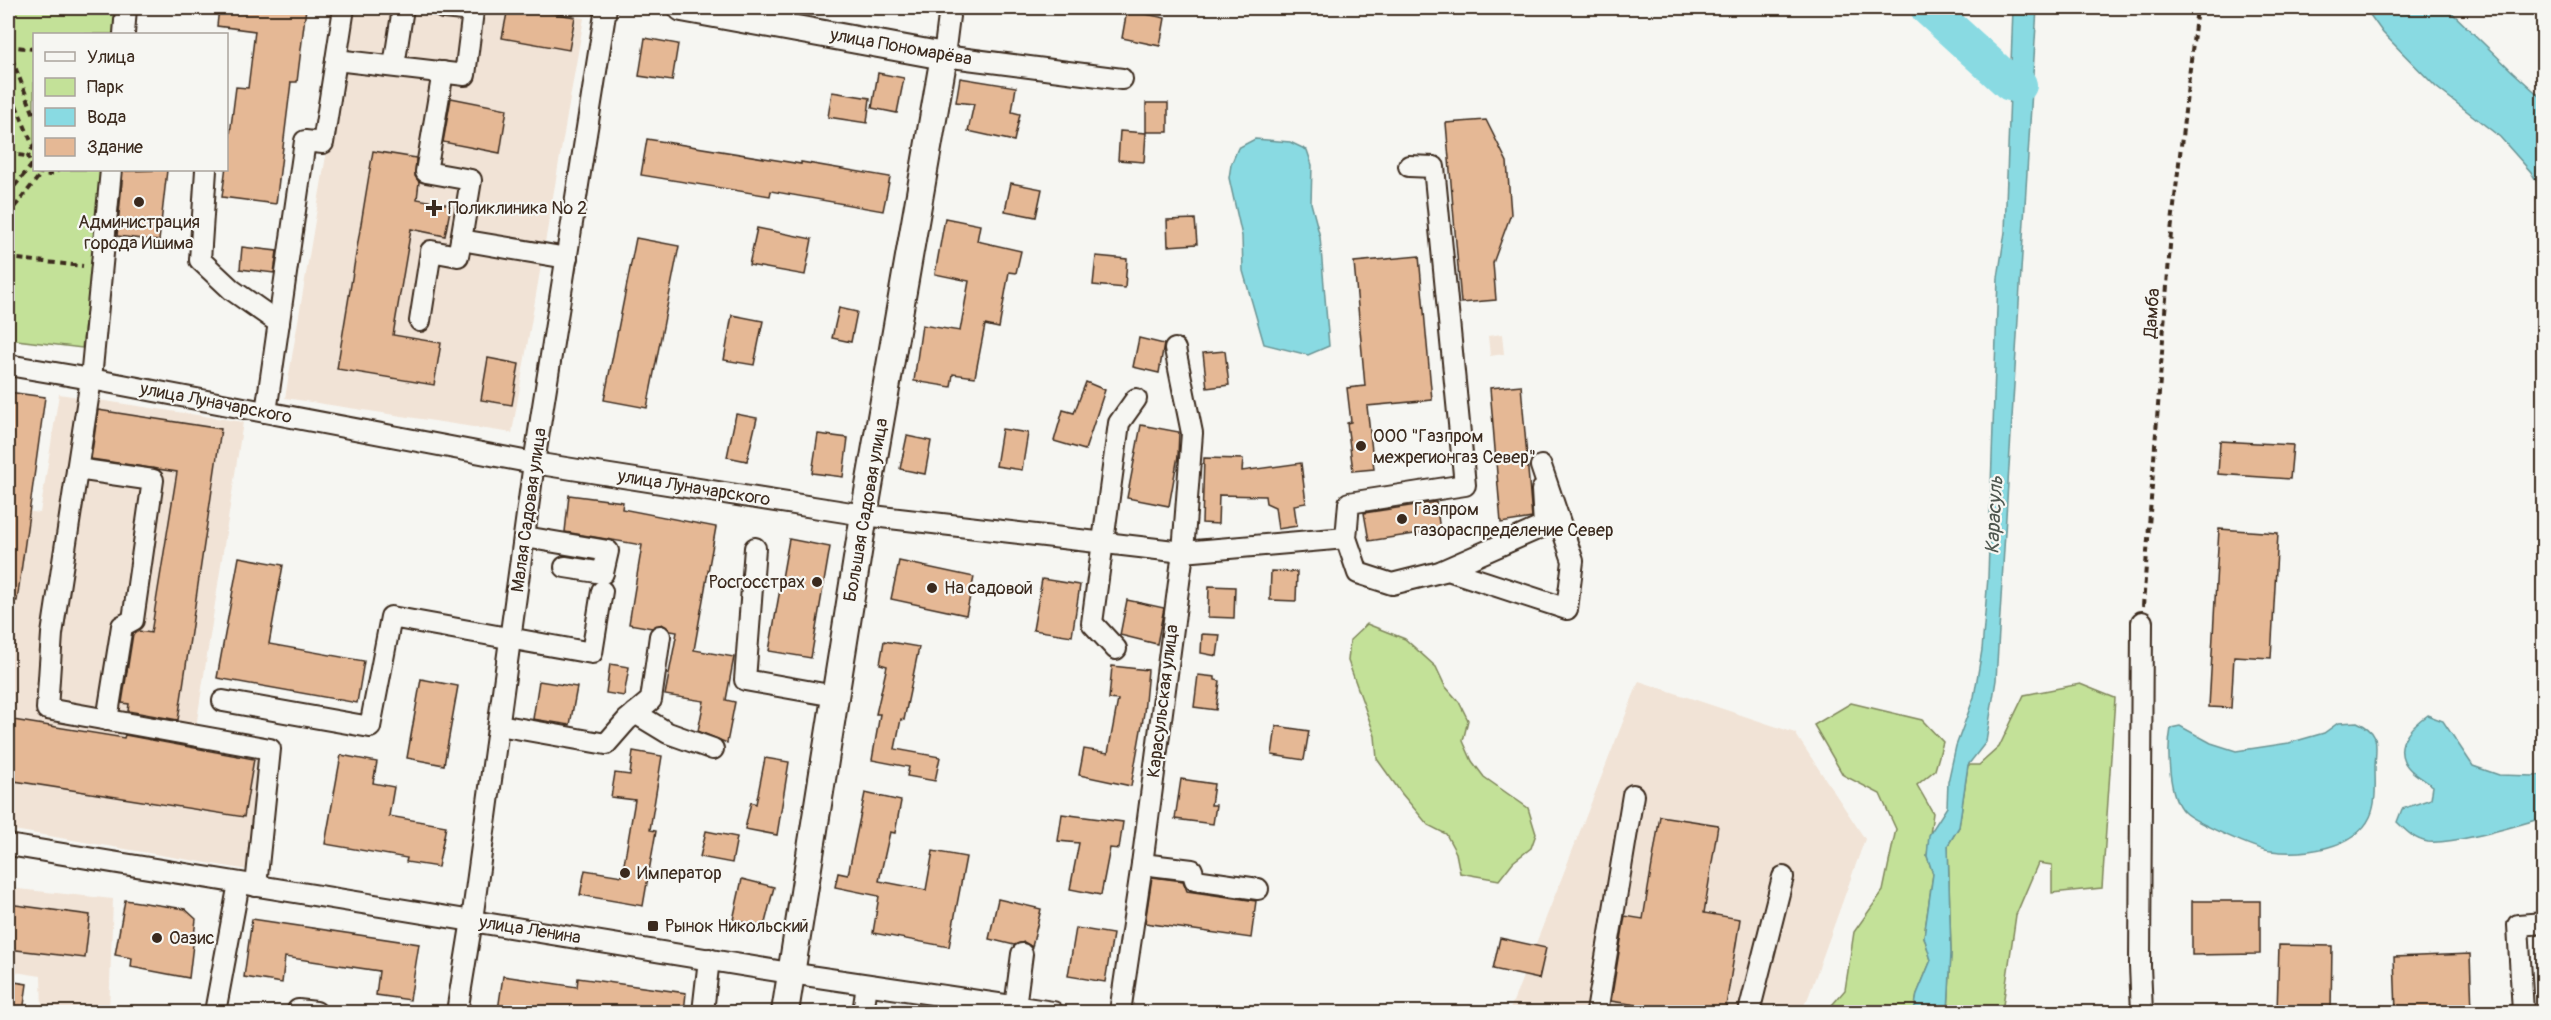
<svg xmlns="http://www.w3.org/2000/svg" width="2551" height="1020" font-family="Pangolin,sans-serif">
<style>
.built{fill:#f1e3d6}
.green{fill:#c3e198;stroke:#7f865b;stroke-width:1.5}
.water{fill:#89dae2;stroke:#6a9494;stroke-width:1.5}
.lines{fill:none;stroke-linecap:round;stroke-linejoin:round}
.river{stroke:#89dae2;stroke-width:36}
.building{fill:#e5b895;stroke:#3b2a1e;stroke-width:1.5}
.minor-casing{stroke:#3b2a1e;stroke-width:24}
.major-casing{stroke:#3b2a1e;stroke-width:30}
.path{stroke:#3b2a1e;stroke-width:4;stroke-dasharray:6 4.5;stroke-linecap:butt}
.minor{stroke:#f6f6f2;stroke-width:20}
.major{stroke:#f6f6f2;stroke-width:26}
.poi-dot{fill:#3b2a1e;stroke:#f6f6f2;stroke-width:2}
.labels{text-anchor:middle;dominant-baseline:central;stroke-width:4.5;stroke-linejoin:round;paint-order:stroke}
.street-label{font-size:18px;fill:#3b2a1e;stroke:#f6f6f2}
.poi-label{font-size:18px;fill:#3b2a1e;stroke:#f6f6f2;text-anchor:start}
.water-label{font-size:20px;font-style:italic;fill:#4e564f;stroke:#f6f6f2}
</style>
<rect width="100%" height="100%" fill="#f6f6f2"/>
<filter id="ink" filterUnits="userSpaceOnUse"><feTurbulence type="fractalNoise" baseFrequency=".0167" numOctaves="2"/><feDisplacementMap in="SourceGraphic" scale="12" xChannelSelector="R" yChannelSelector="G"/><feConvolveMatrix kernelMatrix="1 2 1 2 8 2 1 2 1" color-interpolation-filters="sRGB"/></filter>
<g filter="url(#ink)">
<!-- built -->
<g class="built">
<path d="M351,8H522L584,18L512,433L285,398Z"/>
<path d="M1502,334L1504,354L1490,356L1488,336Z"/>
<path d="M59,394L243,422L196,727L268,738L248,870L8,829V508L40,513Z"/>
<path d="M1639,681L1795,733L1865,839L1808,998L1800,1012H1509Z"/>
<path d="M8,888L113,899L109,1012H42L41,976L8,971Z"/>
</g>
<!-- green -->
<g class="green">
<path d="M8,8H125L121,34H34V170H104L82,348L8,339Z"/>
<path d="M1367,624L1405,639L1436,667L1445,686L1459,702L1468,720L1463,741L1472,761L1484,777L1528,808L1536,834L1531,848L1513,862L1499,880L1460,873L1456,853L1446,834L1428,825L1402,794L1377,759L1375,736L1348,661L1350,640Z"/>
<path d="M2080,684L2115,698L2102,888L2052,893V865L2038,863L2016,915L2002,1012H1948L1951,953L1948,845L1959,827L1968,765H1979L1999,747L2024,695Z"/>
<path d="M1851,703L1922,720L1943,742L1935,770L1917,785L1933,813L1927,856L1933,874L1924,937L1931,960L1917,994L1914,1012H1826L1845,990L1854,932L1883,891L1896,829L1880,794L1843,775L1814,725Z"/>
</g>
<!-- water -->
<g class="water">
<path d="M2013,8H2037L1996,680L1986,742L1968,765L1959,827L1948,845L1951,953L1948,1012H1914L1917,994L1931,960L1924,937L1933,874L1927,856L1929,835L1947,807L1948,782L1956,746L1974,697L1982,650L1988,577L1998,278L2005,232Z"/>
<path d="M2365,8H2447L2513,72L2543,99V192L2531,172L2500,137L2436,87L2383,33Z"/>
<path d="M1255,139L1290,142L1307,150L1312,165L1311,203L1320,237L1329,346L1308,355L1264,344L1243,271L1242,236L1229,178L1231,165L1238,148Z"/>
<path d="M2427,715L2443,721L2473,766L2499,775L2534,776L2543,774V818C2514,826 2458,844 2428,842C2415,840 2406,831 2397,822L2402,809L2431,799L2433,786C2423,779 2409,772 2404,761C2395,741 2413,725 2427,715Z"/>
<path d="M2357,722C2381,733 2376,743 2375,767C2375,783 2377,802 2370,817C2355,849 2303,855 2271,851C2257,850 2194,822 2184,812C2168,797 2167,748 2171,728L2180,726L2211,743L2236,751L2289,743L2324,733L2338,723Z"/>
</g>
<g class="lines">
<!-- river -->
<path class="river" d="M1928,8L2010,83L2019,85"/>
</g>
<!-- building -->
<g class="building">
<path d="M219,8H306L297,82H291L276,204L222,197L236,87L248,88L255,31L217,26Z"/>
<path d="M508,8H523L575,17L569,50L502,38Z"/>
<path d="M1127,10L1165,18L1160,46L1122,38Z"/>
<path d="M645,38L678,44L672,81L639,76Z"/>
<path d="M878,73L904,78L897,113L872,108Z"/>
<path d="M960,78L1016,87L1012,112L1020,114L1014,141L968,131L974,104L956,102Z"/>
<path d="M832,92L870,98L867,123L828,117Z"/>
<path d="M451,98L507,109L500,153L443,142Z"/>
<rect x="1146" y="103" width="22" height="29"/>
<path d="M1486,120L1507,162L1511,214L1493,263L1496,300L1461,303L1446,123Z"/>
<path d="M1120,131L1146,133L1144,162L1118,160Z"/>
<path d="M647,139L801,164V162L890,177L883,211L771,191L770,196L641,175Z"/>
<path d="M373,151L416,158L415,176L419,182L417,199L451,205L445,236L411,229L393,335L441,343L434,385L337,369Z"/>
<path d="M123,171L167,170L159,241L117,236Z"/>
<path d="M1011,183L1042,189L1036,217L1005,211Z"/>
<path d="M945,218L980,225L977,241L1021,251L1016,273L1009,272L999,328L985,325L975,377L953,374L951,387L914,381L922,325L960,331L969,281L935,274Z"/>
<path d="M1195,219L1197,244L1168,246L1167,220Z"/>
<path d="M757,228L812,239L805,275L749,265Z"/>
<path d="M636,238L679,246L647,408L604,400Z"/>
<path d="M242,247L277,251L274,273L240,269Z"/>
<path d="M1096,256L1127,259L1125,288L1093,285Z"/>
<path d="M1419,256L1432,400L1367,406L1374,469L1353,471L1347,423L1351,422L1347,388L1365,386L1354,262Z"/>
<path d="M839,308L857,312L851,342L832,338Z"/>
<path d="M732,315L763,321L754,365L724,360Z"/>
<path d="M1139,338L1164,344L1159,373L1133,367Z"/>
<path d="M1225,351L1229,385L1207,388L1203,353Z"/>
<path d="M488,358L519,364L512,405L481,400Z"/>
<path d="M1086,382L1105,390L1085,450L1054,441L1063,410L1074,413Z"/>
<path d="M1521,385L1532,518L1501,523L1490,388Z"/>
<path d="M8,392L45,397L17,601L8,600Z"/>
<path d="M98,410L221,429L178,720L128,711L129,704L122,703L133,634L139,631L151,633L177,472L91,459Z"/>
<path d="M736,414L757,418L747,461L727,457Z"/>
<path d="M1141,425L1179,432L1178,456L1169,506L1127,498Z"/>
<path d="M1002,429L1028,433L1022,470L996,466Z"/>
<path d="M818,434L848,438L843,477L812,473Z"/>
<path d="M907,436L931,441L925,474L900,469Z"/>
<path d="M2220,441L2293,445L2290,479L2218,474Z"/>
<path d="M1204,458L1243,459L1242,471L1301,463L1306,503L1294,505L1297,526L1278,529L1275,507L1266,503L1265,496L1219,495L1218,524L1202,523Z"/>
<path d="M569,495L623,502L622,509L716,527L694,650L734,657L726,700L735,702L727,743L698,731L704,701L665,695L677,632L671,631L662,624L652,628L629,624L642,545L565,532Z"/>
<path d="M1436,502L1440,530L1369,541L1364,513Z"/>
<path d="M2219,529L2278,533L2271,658L2234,656L2231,708L2209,707Z"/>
<path d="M789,539L830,547L811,658L769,651Z"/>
<path d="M239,557L283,565L269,644L364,661L357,703L217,678Z"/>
<path d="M899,561L974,577L966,615L891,599Z"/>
<path d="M1271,571L1297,572L1296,601L1270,600Z"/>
<path d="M1042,579L1080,585L1072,636L1033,630Z"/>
<path d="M1209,586L1235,587L1234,618L1208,617Z"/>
<path d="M1127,600L1164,608L1157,644L1120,635Z"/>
<path d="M1202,634L1220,635L1217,656L1201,653Z"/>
<path d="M884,641L919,647L904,720L901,719L895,749L940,757L935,781L907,776L909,767L872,760L880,714H876L887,666L880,664Z"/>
<path d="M610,664L629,667L624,696L606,693Z"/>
<path d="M1112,666L1148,670L1144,713L1131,786L1079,775L1084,749L1108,753L1118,700L1109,699Z"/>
<path d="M1198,675L1215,677V680L1220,681L1216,710L1194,707Z"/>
<path d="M421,679L458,686L444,765L407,758Z"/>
<path d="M539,681L577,687L570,725L533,719Z"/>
<path d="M13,720L124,738L125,735L254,759L244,817L8,780V753Z"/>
<path d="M1276,726L1309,731L1304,760L1272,755Z"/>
<path d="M633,751L662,756L650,830L656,831L643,906L580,895L585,870L622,876L635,800L611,797L615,773L630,775Z"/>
<path d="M341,755L377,762L373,783L394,787L389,816L446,826L438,867L406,862L407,858L325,844Z"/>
<path d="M765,758L789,762L777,835L745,829L751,802L756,804Z"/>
<path d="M1181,779L1214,784L1211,805H1216L1213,824L1175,819Z"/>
<path d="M865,793L901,801L895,833L890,832L879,881L926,890L933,851L966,857L949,947L873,933L879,896L835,887L838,873L848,875Z"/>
<path d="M1062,814L1123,822L1119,849L1110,848L1101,895L1070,889L1079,843L1058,841Z"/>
<path d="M1660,816L1718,825L1704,913L1740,919L1725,1012H1682L1611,1001L1625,916L1643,919Z"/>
<path d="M706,831L737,837L732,863L700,857Z"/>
<path d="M1152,877L1183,881L1187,891L1256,901L1251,938L1145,923Z"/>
<path d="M742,879L774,887L764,927L733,920Z"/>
<path d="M998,899L1041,909L1032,947L1024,942L1014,945L989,939Z"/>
<path d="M125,900L185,909L196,919L189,978L131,967L132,958L115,955Z"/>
<path d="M2192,901H2260V954L2192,955Z"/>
<path d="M8,904L90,915L85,958L8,949Z"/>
<path d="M252,919L419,944L410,1000L376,995L379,971L285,957L282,983L244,977Z"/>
<path d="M1076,928L1113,934L1105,982L1068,976Z"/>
<path d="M1500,938L1546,948L1539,979L1493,969Z"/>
<path d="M2279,945L2332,946L2331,1012H2277Z"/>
<path d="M2470,954L2472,1012H2396L2394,957Z"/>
<path d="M503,976L577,987L578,978L686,993L684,1012H519L498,1010Z"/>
<path d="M8,981L27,984L23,1012H8Z"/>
</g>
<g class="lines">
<!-- minor casing -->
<g class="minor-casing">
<g id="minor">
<path d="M344,8L336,60L465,75L473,11L443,8"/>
<path d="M950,8L944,56L1122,79"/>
<path d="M124,34L126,8"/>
<path d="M394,66L403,8"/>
<path d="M443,72L426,172L471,180L461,240L567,258"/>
<path d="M1409,166L1434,167L1465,485L1349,503L1346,538L1358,573L1392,584L1448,570L1567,609L1573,561L1541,466"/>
<path d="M111,170L91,379L52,634L47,709L270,749L256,886"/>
<path d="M206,170L200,260L232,290L279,323"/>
<path d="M420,321L431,251L458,256L461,240"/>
<path d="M8,365L91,379L534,463L864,515L1183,552L1192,433L1175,349"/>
<path d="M266,412L305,141L323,143L336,60"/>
<path d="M77,469L153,480L133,620L122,626L107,720"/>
<path d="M525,537L608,551L603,573L565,567"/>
<path d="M755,548L745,680L835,696"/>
<path d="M1442,571L1544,526L1542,490"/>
<path d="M2142,622L2140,966L2142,1012"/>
<path d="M1116,649L1092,623L1119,423L1136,399"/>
<path d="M223,701L370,727L391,617L592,653L602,591"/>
<path d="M635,713L668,733L713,749"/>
<path d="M499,725L606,744L627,720L651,700L660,636"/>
<path d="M8,845L790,973L1053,1012"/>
<path d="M1142,864L1192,870L1195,880L1258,889"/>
<path d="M1015,1007L1022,954"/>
<path d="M215,1012L239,883"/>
<path d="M298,1012V1010L316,1012"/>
<path d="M457,1012L472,920L534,463L606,8"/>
<path d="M703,1012L709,959"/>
<path d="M863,1012L867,985"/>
<path d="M1120,1012L1142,864L1183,552L1346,538"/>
<path d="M1597,1012L1633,795"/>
<path d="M1749,1012L1783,877"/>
<path d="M2523,1012L2518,925L2544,923"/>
</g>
</g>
<!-- major casing -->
<g class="major-casing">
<path id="major" d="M682,8L944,56L864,515L785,1012"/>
</g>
<!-- path -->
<g class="path">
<path d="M8,46L34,49"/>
<path d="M8,49L34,115"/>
<path d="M8,86L33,146"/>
<path d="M34,145L28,156L34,171L49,175L59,170"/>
<path d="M8,154L28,156"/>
<path d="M8,194L31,166"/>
<path d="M8,215L41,174"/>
<path d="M8,258L83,266"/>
<path d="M2143,606L2171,232L2197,8"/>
</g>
<!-- minor -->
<use href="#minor" class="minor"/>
<!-- major -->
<use href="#major" class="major"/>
</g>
</g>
<!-- markers -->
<g class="poi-dot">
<circle cx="139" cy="202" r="6"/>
<path d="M431 199h6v6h6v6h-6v6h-6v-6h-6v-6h6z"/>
<circle cx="1361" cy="446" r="6"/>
<circle cx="1402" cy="519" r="6"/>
<circle cx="817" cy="582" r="6"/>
<circle cx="932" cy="588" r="6"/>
<circle cx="625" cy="873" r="6"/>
<rect x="647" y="920" width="12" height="12" rx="3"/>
<circle cx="157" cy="938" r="6"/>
</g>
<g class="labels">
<!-- street labels -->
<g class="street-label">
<text transform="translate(901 47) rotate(10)">улица Пономарёва</text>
<text transform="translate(2152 313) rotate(-86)">Дамба</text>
<text transform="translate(216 403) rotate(11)">улица Луначарского</text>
<text transform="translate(694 488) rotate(9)">улица Луначарского</text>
<text transform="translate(529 510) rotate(-82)">Малая Садовая улица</text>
<text transform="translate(866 510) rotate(-80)">Большая Садовая улица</text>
<text transform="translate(1163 701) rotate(-83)">Карасульская улица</text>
<text transform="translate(530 930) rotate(9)">улица Ленина</text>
</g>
<!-- poi labels -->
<g class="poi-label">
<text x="448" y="208">Поликлиника № 2</text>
<text x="139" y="222" text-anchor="middle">Администрация<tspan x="139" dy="21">города Ишима</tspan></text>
<text x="1373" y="436">ООО "Газпром<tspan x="1373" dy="21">межрегионгаз Север"</tspan></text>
<text x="1414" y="509">Газпром<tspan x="1414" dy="21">газораспределение Север</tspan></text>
<text x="805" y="582" text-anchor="end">Росгосстрах</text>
<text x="944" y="588">На садовой</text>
<text x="637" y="873">Император</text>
<text x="665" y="926">Рынок Никольский</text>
<text x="169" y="938">Оазис</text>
</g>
<!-- water labels -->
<g class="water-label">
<text transform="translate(1994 515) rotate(-87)">Карасуль</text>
</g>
</g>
<!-- margin -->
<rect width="2551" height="1020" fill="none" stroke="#f6f6f2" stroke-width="30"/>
<rect x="15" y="15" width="2521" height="990" fill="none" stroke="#3b2a1e" stroke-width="2" filter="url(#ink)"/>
<!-- legend -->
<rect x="33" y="33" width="195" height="138" fill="#f6f6f2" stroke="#aba49d" stroke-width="1.5"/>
<rect x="45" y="52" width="30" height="9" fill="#f6f6f2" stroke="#aba49d" stroke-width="1.5"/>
<text x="87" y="63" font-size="18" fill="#3b2a1e">Улица</text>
<rect x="45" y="78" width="30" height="18" fill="#c3e198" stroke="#aba49d" stroke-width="1.5"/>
<text x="87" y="93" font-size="18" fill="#3b2a1e">Парк</text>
<rect x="45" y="108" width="30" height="18" fill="#89dae2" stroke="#aba49d" stroke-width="1.5"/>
<text x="87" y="123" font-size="18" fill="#3b2a1e">Вода</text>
<rect x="45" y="138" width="30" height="18" fill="#e5b895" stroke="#aba49d" stroke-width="1.5"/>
<text x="87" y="153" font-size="18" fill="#3b2a1e">Здание</text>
</svg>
